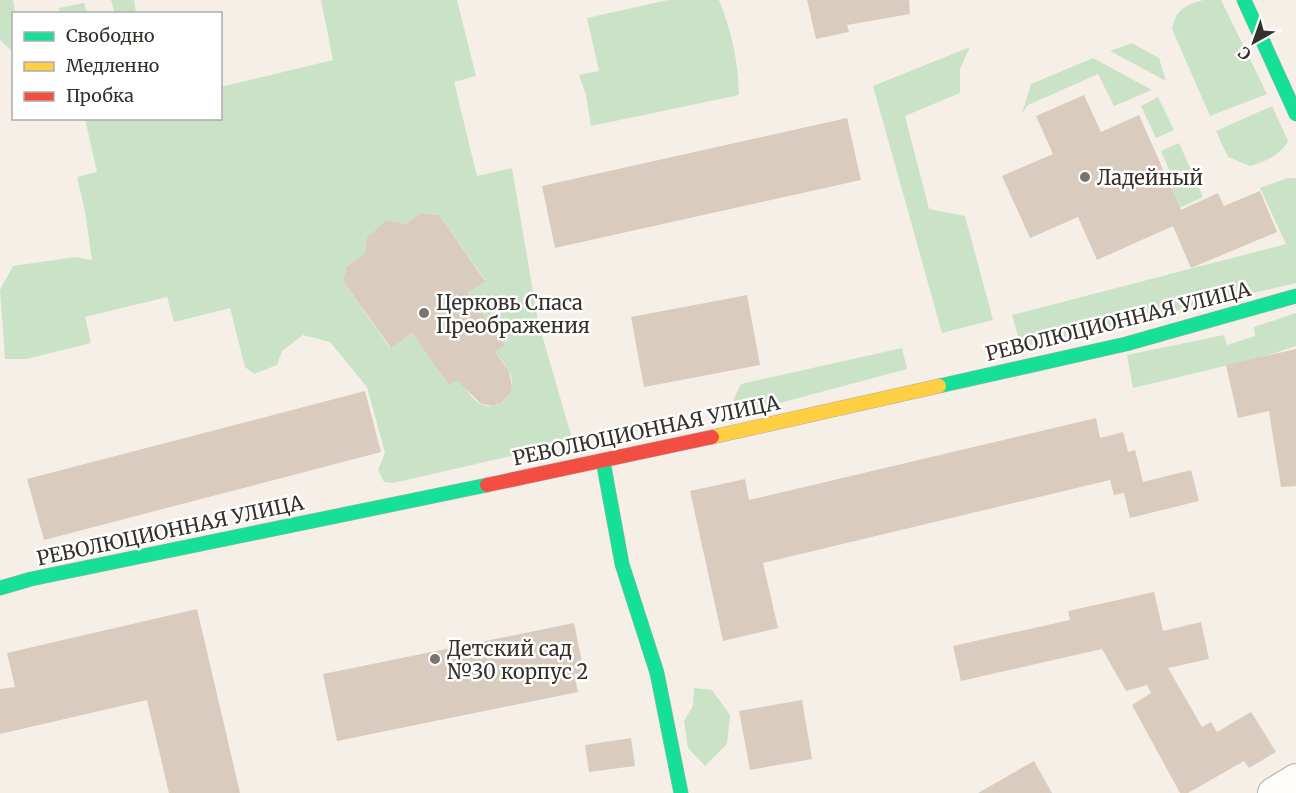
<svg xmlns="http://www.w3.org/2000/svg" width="1296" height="793" font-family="Merriweather,serif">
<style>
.green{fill:#cae2c6;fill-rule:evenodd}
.building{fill:#d9cbbe}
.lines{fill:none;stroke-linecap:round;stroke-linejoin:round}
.street-casing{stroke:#b1aca6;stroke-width:32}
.fast-casing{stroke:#b1aca6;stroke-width:15}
.slow-casing{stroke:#b1aca6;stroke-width:15}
.jam-casing{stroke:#b1aca6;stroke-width:15}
.street{stroke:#fefdfc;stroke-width:30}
.fast{stroke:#16e098;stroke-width:14}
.slow{stroke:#ffcf43;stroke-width:14}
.jam{stroke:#f24e42;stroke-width:14}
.poi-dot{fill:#79736d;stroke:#fff;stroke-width:2}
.labels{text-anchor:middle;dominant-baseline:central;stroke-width:5;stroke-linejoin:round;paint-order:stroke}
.poi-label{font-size:20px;fill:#35302b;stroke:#fff;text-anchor:start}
.street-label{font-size:20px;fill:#35302b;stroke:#fff}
</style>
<rect width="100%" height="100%" fill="#f6efe8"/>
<!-- green -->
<g class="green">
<path d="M0,0H13L15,13L14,14L13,52L0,40Z"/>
<path d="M111,0H134L136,13H115Z"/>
<path d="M321,0H457L476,76L454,82L477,176L512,168L538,321L573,442L393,483L384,482L378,470L385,453L367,387L330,342L303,335L282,351L277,365L254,374L245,367L230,308L174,322L167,297L85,317L91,343L26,359H5L0,290L13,266L75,257L92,260L85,211L77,177L97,172L85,119L220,118L221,87L333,60ZM421,213L439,215L485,280L467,293L505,345L495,352C502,361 511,370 512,381C514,398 496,412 480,404C471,398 465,387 459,378L449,385L412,333L390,348L343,281L346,267L365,254L367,237L387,220L406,224Z"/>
<path d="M668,0H719C732,33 738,60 739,95L591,126L586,95L579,75L599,71L587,18Z"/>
<path d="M1203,0H1221L1267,94L1210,116L1172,29C1175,10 1186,5 1203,0Z"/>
<path d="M84,3L87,13H60L59,8Z"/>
<path d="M1132,43L1159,58L1166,81L1110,51Z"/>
<path d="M970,47L960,69V93L905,116L929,209L965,216L993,320L942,333L873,86Z"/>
<path d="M1093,58L1152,90L1114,106L1098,74L1028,105L1022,113L1031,84Z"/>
<path d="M1158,97L1174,130L1156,138L1141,106Z"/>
<path d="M1272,106L1288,141C1279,156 1267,161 1250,166L1228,157L1216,131Z"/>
<path d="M1179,143L1203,197L1149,222L1137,195L1173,179L1161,151Z"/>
<path d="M1288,178H1296V283L1021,347L1012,315L1286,244L1260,188Z"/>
<path d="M1296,313V346L1262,357L1133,388L1127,355L1224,335L1227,345L1255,336L1254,327Z"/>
<path d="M902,348L907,369L746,412L733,401L741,384Z"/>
<path d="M694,688L712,690L730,715L727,744L705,766L688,748L684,721L693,706Z"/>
</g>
<!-- building -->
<g class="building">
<path d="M807,0H909L910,14L847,25L849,32L816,39Z"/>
<path d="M1084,95L1101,132L1139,115L1181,210L1218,193L1224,206L1260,191L1277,232L1191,268L1173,226L1097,260L1078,217L1030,238L1002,176L1053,154L1036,116Z"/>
<path d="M847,118L861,180L555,248L542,186Z"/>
<path d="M421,213L439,215L485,281L467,293L505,345L495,352L509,371L512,387L510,394L501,403L493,406L481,404L457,380L449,385L412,333L391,348L343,281L346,267L365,254L367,237L387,220L406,224Z"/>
<path d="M747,295L760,365L644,387L631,317Z"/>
<path d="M1296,349V486L1281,487L1269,411L1238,418L1226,365Z"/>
<path d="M365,391L381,452L44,540L27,479Z"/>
<path d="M1096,418L1100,438L1123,432L1128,452L1135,450L1143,482L1191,470L1199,501L1130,518L1124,493L1114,495L1110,480L763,563L778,628L723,641L690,491L745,479L749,500Z"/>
<path d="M1154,592L1163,631L1201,622L1209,659L1168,668L1202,727L1211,722L1217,732L1251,712L1276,752L1249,768L1244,761L1188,793H1180L1132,705L1151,693L1147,685L1126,691L1102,649L961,681L953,646L1070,620L1068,611Z"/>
<path d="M197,609L240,793H169L147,700L0,734V689L15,687L7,653Z"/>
<path d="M574,623L584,672L574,674L578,692L337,741L323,674Z"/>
<path d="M802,700L812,759L750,770L739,711Z"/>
<path d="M631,738L635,766L589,772L585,745Z"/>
<path d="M1034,761L1052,793H978Z"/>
</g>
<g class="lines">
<!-- street casing -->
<g class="street-casing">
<path id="street" d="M1273,793L1296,779"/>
</g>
<!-- fast casing -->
<g class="fast-casing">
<g id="fast">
<path d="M1244,0L1296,114"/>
<path d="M939,386L1126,344L1296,296"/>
<path d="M603,461L622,564L657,673L681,793"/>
<path d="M0,588L31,579L487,485"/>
</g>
</g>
<!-- slow casing -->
<g class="slow-casing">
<path id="slow" d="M712,437L939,386"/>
</g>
<!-- jam casing -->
<g class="jam-casing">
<path id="jam" d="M487,485L712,437"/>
</g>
<!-- street -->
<use href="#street" class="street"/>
<!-- fast -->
<use href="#fast" class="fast"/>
<!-- slow -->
<use href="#slow" class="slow"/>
<!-- jam -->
<use href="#jam" class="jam"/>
</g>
<!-- markers -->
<g class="poi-dot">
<circle cx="1085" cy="177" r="6"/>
<circle cx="424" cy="313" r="6"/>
<circle cx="435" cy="659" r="6"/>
</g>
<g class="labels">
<!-- poi labels -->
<g class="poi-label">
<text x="1097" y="177">Ладейный</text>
<text x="436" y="302">Церковь Спаса<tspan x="436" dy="23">Преображения</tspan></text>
<text x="447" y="648">Детский сад<tspan x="447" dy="23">№30 корпус 2</tspan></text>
</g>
<!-- street labels -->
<g class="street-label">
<text transform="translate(1118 321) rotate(-14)">РЕВОЛЮЦИОННАЯ УЛИЦА</text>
<text transform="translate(646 430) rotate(-12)">РЕВОЛЮЦИОННАЯ УЛИЦА</text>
<text transform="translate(170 530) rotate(-12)">РЕВОЛЮЦИОННАЯ УЛИЦА</text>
</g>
</g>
<!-- legend -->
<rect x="12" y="12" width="210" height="108" fill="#ffffff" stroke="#aeacaa" stroke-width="1.5"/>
<rect x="24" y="32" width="30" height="9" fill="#16e098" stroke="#aeacaa" stroke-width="1.5"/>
<text x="66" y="42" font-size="18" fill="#35302b">Свободно</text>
<rect x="24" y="62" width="30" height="9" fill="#ffcf43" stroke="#aeacaa" stroke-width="1.5"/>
<text x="66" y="72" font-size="18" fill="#35302b">Медленно</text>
<rect x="24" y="92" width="30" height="9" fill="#f24e42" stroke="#aeacaa" stroke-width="1.5"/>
<text x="66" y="102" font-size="18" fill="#35302b">Пробка</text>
<!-- north arrow -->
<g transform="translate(1254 42) rotate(220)" stroke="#ffffff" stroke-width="4.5" paint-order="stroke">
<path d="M0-4.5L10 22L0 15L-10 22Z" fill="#35302b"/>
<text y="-9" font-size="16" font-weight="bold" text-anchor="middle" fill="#35302b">С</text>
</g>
</svg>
